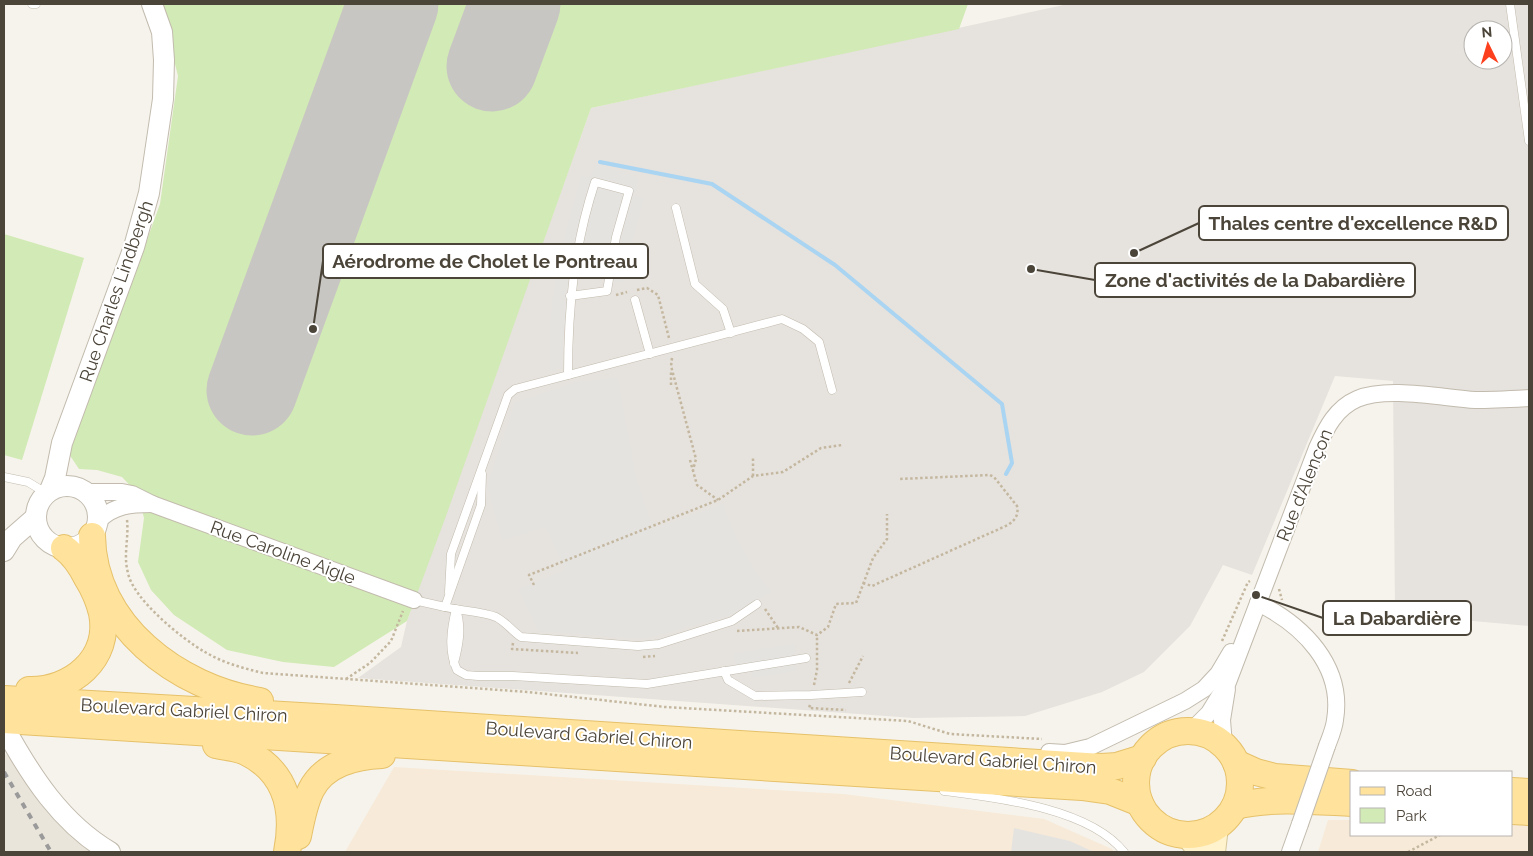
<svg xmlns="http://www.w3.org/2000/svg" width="1533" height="856" font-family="Raleway,sans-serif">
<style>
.residential{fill:#eae5da}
.commercial{fill:#f7ead8}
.industrial{fill:#e6e2dd;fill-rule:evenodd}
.green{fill:#d2eab5}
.parking{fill:#e5e3e0}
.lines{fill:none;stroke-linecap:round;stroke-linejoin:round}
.stream{stroke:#a9d4f2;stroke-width:4}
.runway{stroke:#c8c6c3;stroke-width:91}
.service-casing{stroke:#c2bbae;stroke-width:9}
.minor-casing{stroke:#c2bbae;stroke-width:18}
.tertiary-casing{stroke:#c2bbae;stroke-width:22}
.secondary-casing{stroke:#d6c79b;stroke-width:24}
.primary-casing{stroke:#e6c16a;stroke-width:28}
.path{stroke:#c4b79f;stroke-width:2.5;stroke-dasharray:2.5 2.5;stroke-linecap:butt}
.service{stroke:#fff;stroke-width:8}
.minor{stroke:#fff;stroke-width:16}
.tertiary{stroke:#fff;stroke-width:20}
.secondary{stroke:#fff3cd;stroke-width:22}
.primary{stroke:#ffe39c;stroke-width:26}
.rail{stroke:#9a9a9a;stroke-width:4;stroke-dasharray:6 6;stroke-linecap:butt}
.minor-bridge-casing{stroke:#c2bbae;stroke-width:18;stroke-linecap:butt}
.minor-bridge{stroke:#fff;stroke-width:16}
.labels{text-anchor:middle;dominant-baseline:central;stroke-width:4;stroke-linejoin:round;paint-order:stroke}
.street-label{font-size:18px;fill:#4b4439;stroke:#fff}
.leader{fill:none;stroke:#4b4439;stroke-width:2}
.callout-dot{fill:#4b4439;stroke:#fff;stroke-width:2}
.callout{fill:#fff;stroke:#4b4439;stroke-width:2}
.callout-label{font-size:19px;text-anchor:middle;font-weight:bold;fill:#4b4439}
</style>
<rect width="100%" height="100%" fill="#f6f3ec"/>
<!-- residential -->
<path class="residential" d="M4,752L97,852H4Z"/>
<!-- commercial -->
<g class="commercial">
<path d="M394,767L843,794L1044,819L1112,849L1114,852H345Z"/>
<path d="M1328,820H1352V835H1512V822H1529V852H1318Z"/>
</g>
<!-- industrial -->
<path class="industrial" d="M1068,4H1529V626L1395,614L1393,381L1335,376L1252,575L1223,565L1190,626L1144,672L1102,692L1025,716L913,718L358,678L401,647L407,621L591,108ZM1473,30H1503V60H1473Z"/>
<!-- green -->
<g class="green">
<path d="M160,4H968L959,29L591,108L446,516L407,621L334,667L283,662L227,650L174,615L151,590L138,562L144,518L138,494L122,477L97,470L79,469L69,454L160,204L178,76Z"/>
<path d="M4,234L84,258L22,460L4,455Z"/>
</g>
<!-- parking -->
<g class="parking">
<path d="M596,163L639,178L635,195L644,198L623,283L568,273L562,368L550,371V318L558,259L581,176L589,178Z"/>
<path d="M618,377L635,473L653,529L723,504L738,541L755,570L772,592L730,616L643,639L538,631L518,589L565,570L546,527L502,541L487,485L515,402L575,382Z"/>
<path d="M795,644L797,671L752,678L751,672L735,664L733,653Z"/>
<path d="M1014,828L1070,841L1094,852H1011Z"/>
</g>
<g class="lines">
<!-- stream -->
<path class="stream" d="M600,162L712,184L835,265L1002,404L1012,463L1006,474"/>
<!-- runway -->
<g class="runway">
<path d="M492,66L515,4"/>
<path d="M252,390L393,4"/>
</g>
<!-- service casing -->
<g class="service-casing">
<g id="service">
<path d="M32,4H36"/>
<path d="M1510,4L1529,141"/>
<path d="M676,208L695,284L723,309L731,333"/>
<path d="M635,300L650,354"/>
<path d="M568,375C568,308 574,246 595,182L629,191L616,237L607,291L570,296"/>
<path d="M4,477L28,482L46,493"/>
<path d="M449,592L451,554L508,395L515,389L782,319L803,329L819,342L832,390"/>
<path d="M414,600L445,607L481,505L482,474"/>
<path d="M445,607C460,611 482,611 496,617C506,622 512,631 521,637L638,646L659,644L732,621L757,604"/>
<path d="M454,663C459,644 462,628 456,609C451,630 448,651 457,670L466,675L478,676H513L647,684L806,658"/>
<path d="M724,671L728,680L755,696L811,695L862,692"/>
<path d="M944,791C998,798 1089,808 1124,852"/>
</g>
</g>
<!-- minor casing -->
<g class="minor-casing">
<g id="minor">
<path d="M86,492H122L132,494L152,504C131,504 114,505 98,521"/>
<path d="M152,504L414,600"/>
<path d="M1258,603C1303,625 1344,666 1335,720C1334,729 1330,738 1327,746"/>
<path d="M1191,731L1209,713L1228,682L1317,448C1326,428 1336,408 1357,399C1387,386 1443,398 1475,400C1493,400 1511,399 1529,398"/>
<path d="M1224,745L1222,720L1227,689"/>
<path d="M1049,752L1065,753L1090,747L1185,701L1204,689L1218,674L1231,652"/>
<path d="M1290,852L1300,824"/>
</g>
</g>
<!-- tertiary casing -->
<g class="tertiary-casing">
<g id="tertiary">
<circle cx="67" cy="517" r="31"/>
<path d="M50,490L55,478L62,443L134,247L149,193L163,99L164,60L162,32L152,4"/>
<path d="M4,551L12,538L36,517"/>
<path d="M4,727C31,776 61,823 110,852"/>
</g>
</g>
<!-- secondary casing -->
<g class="secondary-casing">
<g id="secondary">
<path d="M1186,835L1200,852"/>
<path d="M1214,852L1217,827"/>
</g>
</g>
<!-- primary casing -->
<g class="primary-casing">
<g id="primary">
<path d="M92,536C93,625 178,688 260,701"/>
<path d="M29,690C71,691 111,659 102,613C99,601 94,589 87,578C81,566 75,556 64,548"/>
<path d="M4,699L335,718L1102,767L1117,766L1143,758"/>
<path d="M4,720L1082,787L1110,791L1140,803"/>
<circle cx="1188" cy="783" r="52"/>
<path d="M216,745C225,747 238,748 246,752C288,772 295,811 287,852"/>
<path d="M1236,763L1256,772L1275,777L1352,783"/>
<path d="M1512,791L1529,792"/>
<path d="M1235,806C1274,797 1312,801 1352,803"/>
<path d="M1512,811L1529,812"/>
<path d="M298,836C301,821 304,804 311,790C324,764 355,756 382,755"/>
</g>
</g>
<!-- path -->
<g class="path">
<path d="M637,290L647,288L658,295L669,338"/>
<path d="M616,295L627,292"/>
<path d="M672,358L671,366L696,459L693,470"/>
<path d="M671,385V370"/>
<path d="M690,460L697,485L718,500"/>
<path d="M753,476V457"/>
<path d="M127,520C129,538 123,555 128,573C133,599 182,639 205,652C223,663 243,668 263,673L528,692L665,707L908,721L950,734L1042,739"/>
<path d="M863,583L872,586L1008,525C1015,520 1019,515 1017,506L994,477L990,475L899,479"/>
<path d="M534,585L529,575L718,500L753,476L783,472L821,448L842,445"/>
<path d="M1279,589L1282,600"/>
<path d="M765,609L778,628"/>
<path d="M737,631L799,627L817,635L828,627L836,604L856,603L873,558L887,539V514"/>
<path d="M1222,641L1248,582L1250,581"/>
<path d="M513,643L512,649L578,653"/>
<path d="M643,657L655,656"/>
<path d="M346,679L370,663L391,641L403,611"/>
<path d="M849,683L863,656"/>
<path d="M814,685L817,670V635"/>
<path d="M810,705L809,708L846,710"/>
<path d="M1408,852L1440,835"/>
</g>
<!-- service -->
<use href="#service" class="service"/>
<!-- minor -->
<use href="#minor" class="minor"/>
<!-- tertiary -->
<use href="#tertiary" class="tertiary"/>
<!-- secondary -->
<use href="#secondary" class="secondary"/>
<!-- primary -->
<use href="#primary" class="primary"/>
<!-- rail -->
<path class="rail" d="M4,772L51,852"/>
<!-- minor-bridge casing -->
<g class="minor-bridge-casing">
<path id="minor-bridge" d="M1300,824L1327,746"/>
</g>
<!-- minor-bridge -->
<use href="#minor-bridge" class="minor-bridge"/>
</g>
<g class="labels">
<!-- street labels -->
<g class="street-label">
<text transform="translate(116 291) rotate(-71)">Rue Charles Lindbergh</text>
<text transform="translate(1304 485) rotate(-68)">Rue d’Alençon</text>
<text transform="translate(283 552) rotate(20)">Rue Caroline Aigle</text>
<text transform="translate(184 710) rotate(3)">Boulevard Gabriel Chiron</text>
<text transform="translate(589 735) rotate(4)">Boulevard Gabriel Chiron</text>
<text transform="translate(993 760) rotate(4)">Boulevard Gabriel Chiron</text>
</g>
</g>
<!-- callouts -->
<path class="leader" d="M1134 253L1199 223M313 329L323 261M1031 269L1095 280M1256 595L1323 618"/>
<g class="callout-dot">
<circle cx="1134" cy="253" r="5"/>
<circle cx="313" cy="329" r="5"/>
<circle cx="1031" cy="269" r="5"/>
<circle cx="1256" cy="595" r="5"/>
</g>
<g class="callout">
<rect x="1199" y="206" width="309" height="34" rx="5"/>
<rect x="323" y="244" width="325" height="34" rx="5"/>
<rect x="1095" y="263" width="320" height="34" rx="5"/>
<rect x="1323" y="601" width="148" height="34" rx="5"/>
</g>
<g class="callout-label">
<text x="1353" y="230">Thales centre d'excellence R&amp;D</text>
<text x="485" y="268">Aérodrome de Cholet le Pontreau</text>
<text x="1255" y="287">Zone d'activités de la Dabardière</text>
<text x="1397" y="625">La Dabardière</text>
</g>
<!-- border -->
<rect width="1533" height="856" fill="none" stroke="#4b4439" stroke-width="10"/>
<!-- legend -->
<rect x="1350" y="771" width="162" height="65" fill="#ffffff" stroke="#b7b4b0"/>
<rect x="1360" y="787" width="25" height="8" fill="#ffe39c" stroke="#b7b4b0"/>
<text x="1396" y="796" font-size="15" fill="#4b4439">Road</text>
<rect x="1360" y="808" width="25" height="15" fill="#d2eab5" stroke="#b7b4b0"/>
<text x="1396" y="821" font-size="15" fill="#4b4439">Park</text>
<!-- north arrow -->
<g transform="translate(1488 45) rotate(355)"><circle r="24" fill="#ffffff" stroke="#b7b4b0"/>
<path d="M0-4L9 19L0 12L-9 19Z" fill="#fc3f1d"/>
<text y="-8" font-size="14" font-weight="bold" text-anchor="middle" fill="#4b4439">N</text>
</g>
</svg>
